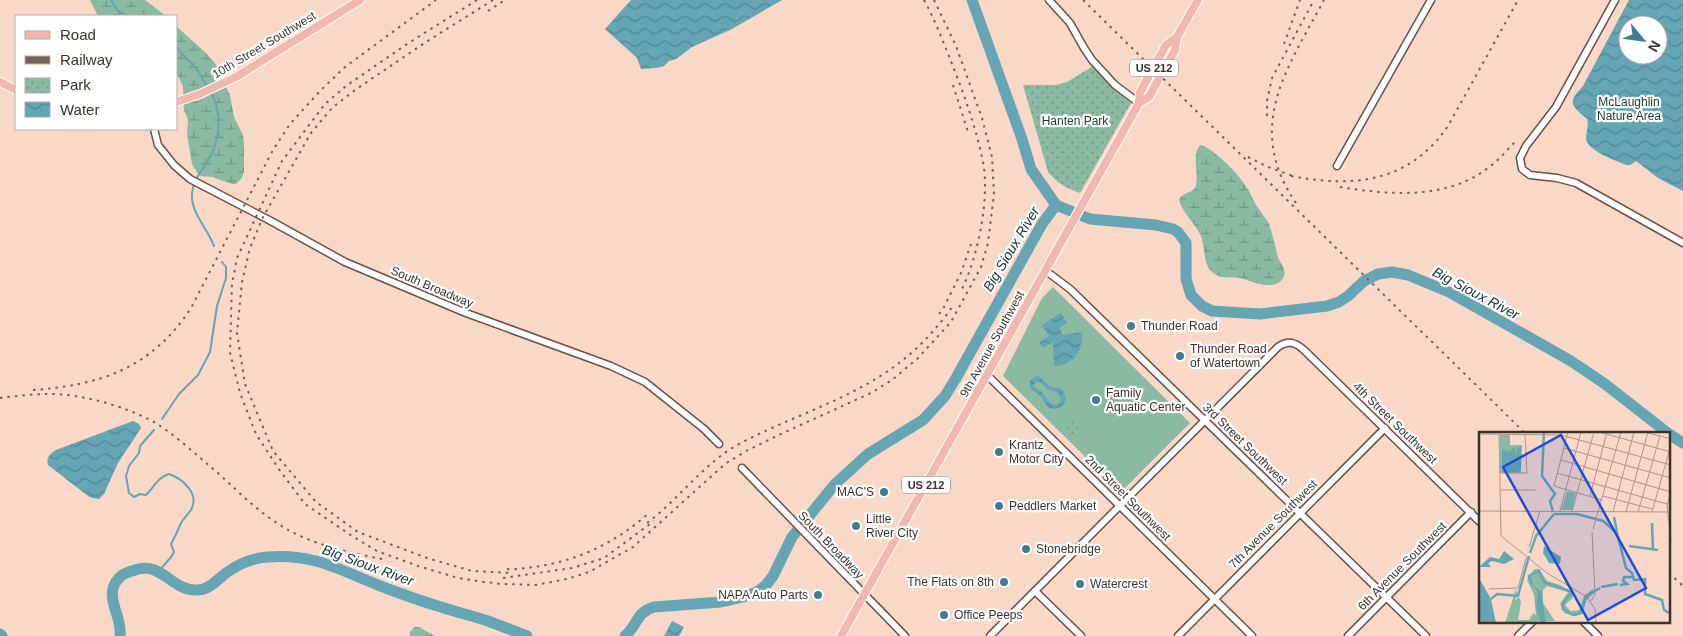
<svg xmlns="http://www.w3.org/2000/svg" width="1683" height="636" font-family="Arial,sans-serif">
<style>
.grass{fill:#8abaa1}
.wetland{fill:url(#wetland-marsh)}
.park{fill:url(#park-dots)}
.water{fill:url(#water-waves);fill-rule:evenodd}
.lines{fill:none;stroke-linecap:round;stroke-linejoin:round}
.stream{stroke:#65a5b4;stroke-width:2}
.river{stroke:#65a5b4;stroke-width:11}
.minor-casing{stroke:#6c5143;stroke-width:9}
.major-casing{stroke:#fff;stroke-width:10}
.minor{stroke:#fff;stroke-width:6}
.major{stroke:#f1b8b0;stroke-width:8}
.rail{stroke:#746259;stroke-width:2;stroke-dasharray:2.5 5;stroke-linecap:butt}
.poi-dot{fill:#3f7e92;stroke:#fff;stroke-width:2}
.labels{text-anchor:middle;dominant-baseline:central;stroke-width:4.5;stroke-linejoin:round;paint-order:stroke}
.shield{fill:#fff;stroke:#776f6b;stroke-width:1}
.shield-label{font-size:11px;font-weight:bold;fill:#3d312b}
.street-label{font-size:12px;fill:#3d312b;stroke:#fff}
.park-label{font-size:12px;fill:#123e2b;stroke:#fff}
.poi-label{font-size:12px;fill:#3d312b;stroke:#fff;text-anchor:start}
.water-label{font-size:14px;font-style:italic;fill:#123239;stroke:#fff}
.inset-river{fill:none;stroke:#65a5b4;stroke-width:2.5}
.inset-road{fill:none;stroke:#ae9589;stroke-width:1}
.view{fill:#1d4ed8;fill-opacity:0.15;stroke:#1d4ed8;stroke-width:2.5}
.inset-edge{fill:none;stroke:#3d312b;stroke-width:2.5}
</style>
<defs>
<pattern id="wetland-marsh" width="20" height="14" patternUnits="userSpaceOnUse" patternTransform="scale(1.25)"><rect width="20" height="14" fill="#8abaa1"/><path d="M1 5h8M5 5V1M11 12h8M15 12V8" fill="none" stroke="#729883"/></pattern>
<pattern id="park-dots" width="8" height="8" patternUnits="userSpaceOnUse" patternTransform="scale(1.25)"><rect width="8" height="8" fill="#8abaa1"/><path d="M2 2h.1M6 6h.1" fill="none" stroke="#729883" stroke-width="1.8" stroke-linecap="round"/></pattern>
<pattern id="water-waves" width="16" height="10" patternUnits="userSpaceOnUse" patternTransform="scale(1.25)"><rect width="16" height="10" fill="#65a5b4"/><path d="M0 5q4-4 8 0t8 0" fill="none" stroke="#548793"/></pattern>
</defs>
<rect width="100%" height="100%" fill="#f9d8c8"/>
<!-- grass -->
<path class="grass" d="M1053,287L1190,423L1121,492L1003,376L1042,298Z"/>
<!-- wetland -->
<g class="wetland">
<path d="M90,0H145L166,16H98Z"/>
<path d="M176,26L205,52L215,63L230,95L234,117L243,135L244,144V171L242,178L236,184H232L212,177L201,176L196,171L192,164L187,134L188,120L184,110L183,86L176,72Z"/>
<path d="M1200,145C1212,147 1239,174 1245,185C1250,191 1252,198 1256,205C1260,211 1265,217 1269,224C1273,235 1275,246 1278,257C1280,264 1288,270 1283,278C1275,291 1255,283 1244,279C1233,275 1221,281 1212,272C1203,264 1205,247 1201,236C1195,223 1183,214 1179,200C1183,191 1194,194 1196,185C1199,172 1191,156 1200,145Z"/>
<path d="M414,627H419L435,636H410V632Z"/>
</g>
<!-- park -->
<g class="park">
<path d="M1093,66L1110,85L1131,103L1080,193C1067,189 1056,182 1048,172L1023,85H1056L1067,82Z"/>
<path d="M1070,419L1082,431L1074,440L1061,427Z"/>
</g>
<!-- water -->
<g class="water">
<path d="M631,0H782L732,29L692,47L676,59L669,61L664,66L656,68L641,69L637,58L605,29Z"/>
<path d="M1629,0H1683V191L1658,178L1636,161L1630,165H1626C1615,160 1588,151 1586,139C1586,132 1589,126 1587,119C1571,105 1567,103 1583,86ZM1628,25H1658V55H1628Z"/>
<path d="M1061,313L1067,323L1059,328L1063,335L1082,332C1084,350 1073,366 1054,366L1053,342L1043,348L1039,342L1049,336L1042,325Z"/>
<path d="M1037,376C1043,378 1043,381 1047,384C1055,391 1062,382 1066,399C1064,407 1057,410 1049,408C1045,404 1044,401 1041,397C1036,390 1028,392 1030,381ZM1036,381L1040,382L1047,389L1058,393L1061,399L1059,403L1056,405L1049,402L1042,392L1034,387V385Z"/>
<path d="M133,421L139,424L141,428L118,463L104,494L99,499L92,498L88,496L48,465C46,457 50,454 56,450Z"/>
<path d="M672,621L684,627L679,636H664Z"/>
</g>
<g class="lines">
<!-- stream -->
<g class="stream">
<path d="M111,0L118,11L128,16"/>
<path d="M176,47L198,71L208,88"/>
<path d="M211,92C223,114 220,142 207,162C201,172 193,181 192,193C190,212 208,229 214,246"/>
<path d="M162,419L179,394L198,375L210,352L217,306L226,278V267L222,262"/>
<path d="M154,430L140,446L139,453L129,466L126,476L129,493L134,497L140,494L146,495C154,487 158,477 169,474C183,479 200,494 191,510C188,514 184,518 181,523C178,530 175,537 171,544L174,552L171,557L159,571"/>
</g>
<!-- river -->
<g class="river">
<path d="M972,0L1022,139L1031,169L1056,205"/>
<path d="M1056,205L1090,219L1156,225L1173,229L1178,232L1186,243V279L1191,295L1202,306L1212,311L1260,314L1327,306L1339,302L1348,296L1364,281L1378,274L1392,272L1408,275L1449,292L1571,361L1605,384L1669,434"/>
<path d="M1669,434L1683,443"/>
<path d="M0,634L2,636"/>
<path d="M120,636C123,616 102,596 119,578C123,573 129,572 135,570C163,561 171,591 197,590C209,590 217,580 226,573C238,564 253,558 268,557C319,553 346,574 391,590C407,596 424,602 441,607C456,612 473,616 488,621C501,626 514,631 527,636"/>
<path d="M625,636C638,625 636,612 654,607L721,602L743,597L757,592L766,585L773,576L792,537L835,484L868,454L923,420L945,396L956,378L1042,224L1056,205"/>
</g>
<!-- minor casing -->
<g class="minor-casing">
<g id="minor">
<path d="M1049,0L1070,23L1084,48L1092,60L1115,85L1139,103"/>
<path d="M1615,0L1556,107L1526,146L1520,158L1522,169L1530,175L1557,178L1576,183L1683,243"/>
<path d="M154,129L158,145L174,165L190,179L269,220L345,262L466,313L611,366L645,382L704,429L719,444"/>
<path d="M1337,166L1431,0"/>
<path d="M1046,271L1070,289L1426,636"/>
<path d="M987,375L1252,636"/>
<path d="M742,468L905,636"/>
<path d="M1035,591L1081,636"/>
<path d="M1584,622L1598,636"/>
<path d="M990,636L1278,347C1288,340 1295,342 1304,350L1480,522"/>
<path d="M1178,636L1385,428"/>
<path d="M1348,636L1471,512"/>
<path d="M1518,636L1532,622"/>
</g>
</g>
<!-- major casing -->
<g class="major-casing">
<g id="major">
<path d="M0,82L16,90"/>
<path d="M176,102L200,94L236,77L360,0"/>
<path d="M1139,103L1140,92L1166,45L1177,37"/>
<path d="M841,636L1139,103L1149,97L1175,50L1177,37L1198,0"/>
</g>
</g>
<!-- minor -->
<use href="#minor" class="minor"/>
<!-- major -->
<use href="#major" class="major"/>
<!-- rail -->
<g class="rail">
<path d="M477,0L407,44L346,86L325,104L282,161L237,258L232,284L230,353L240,393L256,434L278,468L305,504L352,536L377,551L418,566L458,578L484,582L503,584L536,585L567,579L589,572L633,547L725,464L748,450L783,433L871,393L892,380L918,358L951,322L981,267L988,243L994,194L992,157L982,118L956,46L934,0"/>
<path d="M493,0L426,42L355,90L332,108L311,133L263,217L250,248L242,282L237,333L245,384L273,451L316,502L358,532L427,558L472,571L513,573"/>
<path d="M924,0C937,24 946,49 956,74C967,103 977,132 983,162C990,198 978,256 962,289"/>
<path d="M1083,0L1526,434"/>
<path d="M488,11L505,0"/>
<path d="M1284,44L1300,0"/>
<path d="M953,85L969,135"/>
<path d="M1267,116V101L1272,78L1314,0"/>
<path d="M1248,157L1268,167L1296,177"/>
<path d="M1291,176C1353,188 1409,183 1448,126L1518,0"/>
<path d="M1340,187C1390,195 1446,200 1488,168C1499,160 1507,150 1516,141"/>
<path d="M1296,203C1244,127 1287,69 1324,0"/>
<path d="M939,314L943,309L961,273L971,244"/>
<path d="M33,390C101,385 152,368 191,308L273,150L290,124L321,90L345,67L436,0"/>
<path d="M0,398C16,396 33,394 49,394C83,394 124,406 154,422C174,434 193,452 211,467C233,486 254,509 280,525C311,545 351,553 387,560"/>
<path d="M647,523C678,500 704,463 739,444C809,407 880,393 934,330C940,323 947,315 952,307"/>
<path d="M507,569C516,570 525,568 534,567C578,561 617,542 650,512"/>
<path d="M1669,573L1683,586"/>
<path d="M503,578L572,568L604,558L654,521"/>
</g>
</g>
<!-- markers -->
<g class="poi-dot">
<circle cx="1131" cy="326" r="5"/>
<circle cx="1180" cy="356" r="5"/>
<circle cx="1096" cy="400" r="5"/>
<circle cx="999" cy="452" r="5"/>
<circle cx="884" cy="492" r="5"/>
<circle cx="999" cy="506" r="5"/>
<circle cx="856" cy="526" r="5"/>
<circle cx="1026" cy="549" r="5"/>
<circle cx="1004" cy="582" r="5"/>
<circle cx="1080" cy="584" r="5"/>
<circle cx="818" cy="595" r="5"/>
<circle cx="944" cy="615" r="5"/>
</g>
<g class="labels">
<!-- shield labels -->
<g class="shield">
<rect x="1130" y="59.5" width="48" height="17" rx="4"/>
<rect x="902" y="476.5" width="48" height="17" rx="4"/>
</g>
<g class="shield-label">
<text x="1154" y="68">US 212</text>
<text x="926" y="485">US 212</text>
</g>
<!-- street labels -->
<g class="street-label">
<text transform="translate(264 45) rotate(-31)">10th Street Southwest</text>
<text transform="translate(432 287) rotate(23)">South Broadway</text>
<text transform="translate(992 344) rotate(-61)">9th Avenue Southwest</text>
<text transform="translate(1395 423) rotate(44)">4th Street Southwest</text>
<text transform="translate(1245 444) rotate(44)">3rd Street Southwest</text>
<text transform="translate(1128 498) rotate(45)">2nd Street Southwest</text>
<text transform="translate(1273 524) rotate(-45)">7th Avenue Southwest</text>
<text transform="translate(831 545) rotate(46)">South Broadway</text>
<text transform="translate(1402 566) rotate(-45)">6th Avenue Southwest</text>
</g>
<!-- park labels -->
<g class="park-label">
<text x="1629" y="102">McLaughlin<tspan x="1629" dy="14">Nature Area</tspan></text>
<text x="1075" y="121">Hanten Park</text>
</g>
<!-- poi labels -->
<g class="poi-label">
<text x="1141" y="326">Thunder Road</text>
<text x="1190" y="349">Thunder Road<tspan x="1190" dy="14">of Watertown</tspan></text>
<text x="1106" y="393">Family<tspan x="1106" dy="14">Aquatic Center</tspan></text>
<text x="1009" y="445">Krantz<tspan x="1009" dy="14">Motor City</tspan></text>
<text x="874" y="492" text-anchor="end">MAC'S</text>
<text x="1009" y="506">Peddlers Market</text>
<text x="866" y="519">Little<tspan x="866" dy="14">River City</tspan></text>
<text x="1036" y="549">Stonebridge</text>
<text x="994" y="582" text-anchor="end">The Flats on 8th</text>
<text x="1090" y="584">Watercrest</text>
<text x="808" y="595" text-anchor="end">NAPA Auto Parts</text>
<text x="954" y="615">Office Peeps</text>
</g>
<!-- water labels -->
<g class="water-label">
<text transform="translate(1011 249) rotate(-59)">Big Sioux River</text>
<text transform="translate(1476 293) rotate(28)">Big Sioux River</text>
<text transform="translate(368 565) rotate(20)">Big Sioux River</text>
</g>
</g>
<!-- overview -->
<g transform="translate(1479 432)">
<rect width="191" height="191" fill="#f9d8c8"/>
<path d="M88,59L97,61L93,78H82Z" fill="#8abaa1"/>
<path d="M55,137H60L68,149L81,153L95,161L93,167L86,173L92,179L100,178L105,164L114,157L115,161L107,169L104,181L97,184L85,181L81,172L89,160L68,154L64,158V171L76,189L26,191L37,157L38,161L41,160L35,169L40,165L42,170L39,188H50L54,181L57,183L55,163L48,148Z" fill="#8abaa1"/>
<path d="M21,3H31V13H43L42,41H21Z" fill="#8abaa1"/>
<path d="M42,14V37L39,40H23V17L31,20L35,15L38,24V16ZM65,114L82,125L81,132L70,131L64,121ZM25,119L35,127L25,132L13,129L9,131L12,135H0L11,125L20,127ZM0,146L12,167L17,191H0ZM53,153L62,159L67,191H62L57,175L59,160Z" fill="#65a5b4"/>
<path class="inset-river" d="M65,0L63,44L76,62L71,69L74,80M75,82H98L124,89L138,101L147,136L153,141L155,148L166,147V162L183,168L185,178L192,182M135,85L138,100M173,91L174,118M150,114L179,118M51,121L57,104L75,82M53,152L50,144L60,139L65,150L93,160L84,171V177L94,183L102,181L107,164L121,156M141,153L148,152L144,149L145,145H153M122,155L139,152M12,167L18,162L39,164L50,124"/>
<path class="inset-road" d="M20,0L22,104L68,141L108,165L116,177L117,191M89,0L75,54L123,68M120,0L192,20M166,0L192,7M0,2L82,3L192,33M85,16L192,46M82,28L192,60M22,41H48L46,2M78,41L188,72M22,58H57M192,59L188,73L192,110M111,64L128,0M124,64L173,77M0,79L192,80M81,79L102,0M93,79L115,0M134,80L155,0M147,80L169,0M159,80L181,4M173,80L192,13M114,97L142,0M50,115L61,79M10,157L39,156L47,126M112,169L116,162L113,100"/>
<path class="view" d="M82,3L167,156L109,188L24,35Z"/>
<rect width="191" height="191" class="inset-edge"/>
</g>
<!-- legend -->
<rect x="15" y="15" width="162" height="115" fill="#ffffff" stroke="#b1adaa"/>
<rect x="25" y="31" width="25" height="8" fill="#f1b8b0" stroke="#b1adaa"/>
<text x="60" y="40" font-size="15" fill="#3d312b">Road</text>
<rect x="25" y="56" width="25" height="8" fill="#746259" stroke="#b1adaa"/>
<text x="60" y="65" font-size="15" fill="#3d312b">Railway</text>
<rect x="25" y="78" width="25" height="15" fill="url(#park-dots)" stroke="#b1adaa"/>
<text x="60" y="90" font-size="15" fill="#3d312b">Park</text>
<rect x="25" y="102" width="25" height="15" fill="url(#water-waves)" stroke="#b1adaa"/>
<text x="60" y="115" font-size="15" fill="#3d312b">Water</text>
<!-- north arrow -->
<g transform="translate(1643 40) rotate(119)"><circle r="24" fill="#ffffff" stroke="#b1adaa"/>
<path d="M0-4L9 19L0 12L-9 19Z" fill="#3f7e92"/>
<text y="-8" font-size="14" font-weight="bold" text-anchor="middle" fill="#3d312b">N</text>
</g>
</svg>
